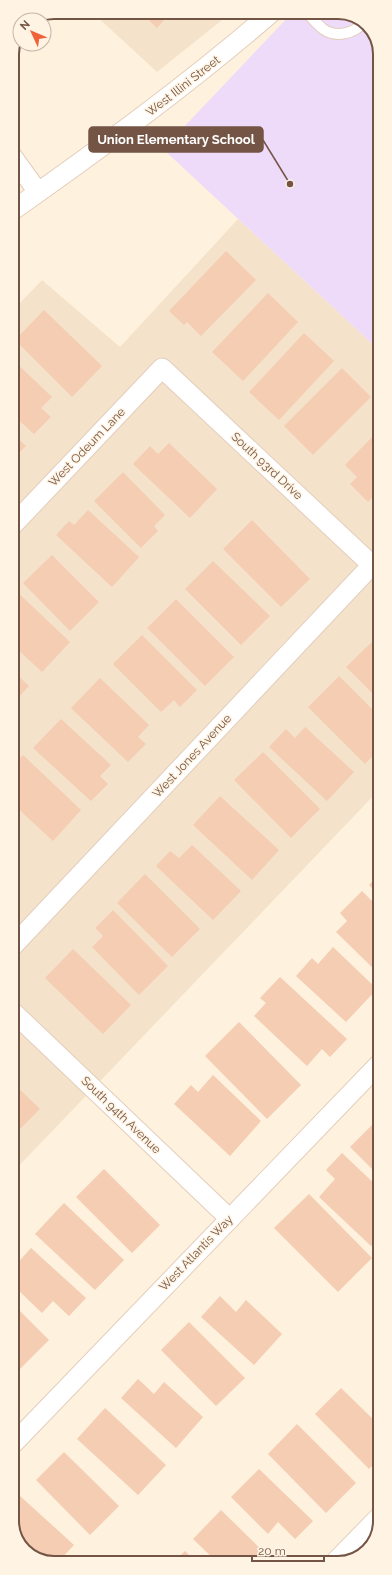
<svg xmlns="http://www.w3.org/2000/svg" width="392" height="1575" font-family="Raleway,sans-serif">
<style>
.residential{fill:#f5e2cb}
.education{fill:#eedaf9}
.building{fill:#f4cdb3}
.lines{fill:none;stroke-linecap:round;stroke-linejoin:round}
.service-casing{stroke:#e3cebc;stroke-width:12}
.minor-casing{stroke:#e3cebc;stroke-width:21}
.service{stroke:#fff;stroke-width:10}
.minor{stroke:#fff;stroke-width:19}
.labels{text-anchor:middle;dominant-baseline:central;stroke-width:3;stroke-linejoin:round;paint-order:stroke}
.street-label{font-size:12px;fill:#745545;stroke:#fff4e4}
.rim{fill:none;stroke:#745545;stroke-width:2}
.leader{fill:none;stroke:#745545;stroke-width:1.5}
.callout-dot{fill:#745545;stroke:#fff4e4;stroke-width:1.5}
.callout{fill:#745545;stroke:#745545;stroke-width:1.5}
.callout-label{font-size:13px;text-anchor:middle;font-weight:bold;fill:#fff}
</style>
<rect width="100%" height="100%" fill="#fef1dd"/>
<!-- residential -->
<g class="residential">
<path d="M92,12H232L157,72Z"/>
<path d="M238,219L379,350L380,789L13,1172L12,311L42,280L120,347Z"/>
</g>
<!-- education -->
<path class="education" d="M293,12H343L367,24L379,46V350L163,149Z"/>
<!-- building -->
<g class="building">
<path d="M140,12H171L157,28Z"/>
<path d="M226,251L256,280L201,336L187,322L184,325L169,311Z"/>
<path d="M268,293L298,322L243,381L212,352Z"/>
<path d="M44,310L102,366L72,397L15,340Z"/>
<path d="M304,333L334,361L279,420L249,392Z"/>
<path d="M12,359L52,397L41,408L51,417L34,434L12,414Z"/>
<path d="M342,368L371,397L313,455L284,426Z"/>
<path d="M379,430V490L368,502L350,484L357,477L345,465Z"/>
<path d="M12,433L26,446L12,460Z"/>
<path d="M169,443L217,489L190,518L133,464L150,446L158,454Z"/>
<path d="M123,472L165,515L154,526L158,531L141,548L94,501Z"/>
<path d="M88,510L139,557L112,587L56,535L69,521L74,525Z"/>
<path d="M252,520L310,579L281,607L223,549Z"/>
<path d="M52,555L99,602L70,631L23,583Z"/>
<path d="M213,561L270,616L241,645L185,589Z"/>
<path d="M13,588L70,642L42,672L12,644Z"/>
<path d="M176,599L234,657L205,686L147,628Z"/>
<path d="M142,635L197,690L180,707L174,700L161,712L113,664Z"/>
<path d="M375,639L380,644V701L346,667Z"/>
<path d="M12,670L29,686L12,704Z"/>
<path d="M339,676L380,717V749L365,764L308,707Z"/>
<path d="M100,678L149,725L138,737L146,744L128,762L71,708Z"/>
<path d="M61,719L111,765L100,776L108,784L91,801L33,748Z"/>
<path d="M305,727L354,772L327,801L269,747L286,729L295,738Z"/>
<path d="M263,752L320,809L291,838L234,780Z"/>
<path d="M23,755L81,810L53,841L12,803V766Z"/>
<path d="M220,796L279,850L252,880L193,825Z"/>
<path d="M192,845L241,891L213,920L156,866L170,851L179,858Z"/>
<path d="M145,874L200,929L172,957L117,903Z"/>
<path d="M380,874V896L369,885Z"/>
<path d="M362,891L380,909V975L336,932L347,921L340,913Z"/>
<path d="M113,910L168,966L139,995L92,947L103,936L95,928Z"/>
<path d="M333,947L377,989L346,1022L296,976L312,958L318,964Z"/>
<path d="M73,949L131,1005L103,1034L45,978Z"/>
<path d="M280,977L347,1039L330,1057L322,1049L307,1066L254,1016L266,1003L260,998Z"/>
<path d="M239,1022L301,1085L267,1119L205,1056Z"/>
<path d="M213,1075L261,1121L230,1156L174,1104L191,1085L198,1092Z"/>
<path d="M13,1083L40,1109L13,1136Z"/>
<path d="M380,1117V1177L350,1147Z"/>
<path d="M342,1153L380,1189V1237L371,1246L319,1197L335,1179L326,1170Z"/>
<path d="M104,1169L160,1225L132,1253L76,1197Z"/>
<path d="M309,1194L372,1258L338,1292L274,1228Z"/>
<path d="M64,1203L124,1260L95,1290L35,1234Z"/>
<path d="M31,1248L86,1298L69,1316L53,1301L42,1313L13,1285V1268Z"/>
<path d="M220,1296L236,1312L246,1300L282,1334L254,1365L201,1317Z"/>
<path d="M13,1304L49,1340L20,1369L13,1362Z"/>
<path d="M189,1322L245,1378L216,1406L161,1350Z"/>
<path d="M138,1379L154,1394L164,1382L203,1417L176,1448L121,1398Z"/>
<path d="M341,1388L380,1426V1458L369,1469L315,1414Z"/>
<path d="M105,1408L166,1465L138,1495L77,1439Z"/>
<path d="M297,1424L356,1483L326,1513L268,1454Z"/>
<path d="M64,1452L119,1506L90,1535L36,1480Z"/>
<path d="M259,1469L313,1521L295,1539L278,1522L268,1534L231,1497Z"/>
<path d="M20,1496L74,1545L57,1563H49L25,1551L15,1532L19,1527L13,1521V1505Z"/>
<path d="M221,1510L274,1562H217L193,1539Z"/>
<path d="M185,1551L196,1562H174Z"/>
</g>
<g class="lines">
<!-- service casing -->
<g class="service-casing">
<path id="service" d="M306,12C311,17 317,24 323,29C336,38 354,34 364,22"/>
</g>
<!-- minor casing -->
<g class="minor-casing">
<g id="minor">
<path d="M12,156L38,192"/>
<path d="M12,211C101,148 189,84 272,12"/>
<path d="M12,526L162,368L372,565L12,947"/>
<path d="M13,1012L230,1219"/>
<path d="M13,1444L380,1063"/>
<path d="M335,1562L380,1516"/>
</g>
</g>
<!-- service -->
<use href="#service" class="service"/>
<!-- minor -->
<use href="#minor" class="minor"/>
</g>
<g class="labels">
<!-- street labels -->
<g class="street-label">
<text transform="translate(183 86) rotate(-38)">West Illini Street</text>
<text transform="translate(87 447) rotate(-46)">West Odeum Lane</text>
<text transform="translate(267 466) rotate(43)">South 93rd Drive</text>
<text transform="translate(192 756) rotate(-47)">West Jones Avenue</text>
<text transform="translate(121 1115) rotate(44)">South 94th Avenue</text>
<text transform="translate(196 1253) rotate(-46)">West Atlantis Way</text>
</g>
</g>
<!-- crop -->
<path d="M0 0H392V1575H0ZM54 19H338A35 35 0 0 1 373 54V1521A35 35 0 0 1 338 1556H54A35 35 0 0 1 19 1521V54A35 35 0 0 1 54 19Z" fill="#fff4e4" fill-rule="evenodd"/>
<path class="rim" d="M54 19H338A35 35 0 0 1 373 54V1521A35 35 0 0 1 338 1556H54A35 35 0 0 1 19 1521V54A35 35 0 0 1 54 19Z"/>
<!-- callouts -->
<path class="leader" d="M290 184L263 140"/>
<circle class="callout-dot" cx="290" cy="184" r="4"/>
<rect class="callout" x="89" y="127" width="174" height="25" rx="4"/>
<g class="callout-label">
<text x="176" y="144">Union Elementary School</text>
</g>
<!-- north arrow -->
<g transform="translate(32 32) rotate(314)"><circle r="19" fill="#fff4e4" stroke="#c7b4a4"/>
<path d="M0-3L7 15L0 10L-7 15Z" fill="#f06139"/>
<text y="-6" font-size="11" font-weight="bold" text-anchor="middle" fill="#745545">N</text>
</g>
<!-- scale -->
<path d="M252 1555v6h72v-6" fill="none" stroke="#745545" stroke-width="2"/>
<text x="258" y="1555" font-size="12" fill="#745545" stroke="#fff4e4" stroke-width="3" paint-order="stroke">20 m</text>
</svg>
